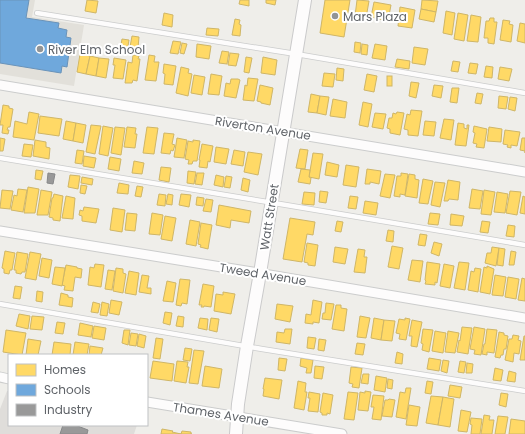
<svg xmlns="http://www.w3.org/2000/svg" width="525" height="434" font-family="Poppins,sans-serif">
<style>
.industrial{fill:#dfddda}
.education{fill:#e2e0da}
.homes{fill:#ffd966;stroke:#cfb667}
.schools{fill:#6fa8dc;stroke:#6a93b9}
.industry{fill:#999;stroke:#88898a}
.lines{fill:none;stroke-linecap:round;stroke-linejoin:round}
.lane-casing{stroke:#cbcccc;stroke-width:6}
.street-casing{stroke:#cbcccc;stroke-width:11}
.secondary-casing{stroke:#cacacb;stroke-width:14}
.lane{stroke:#fdfcfc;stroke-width:4.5}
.street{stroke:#fdfcfc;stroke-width:9}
.secondary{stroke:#fdfcfc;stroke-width:12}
.poi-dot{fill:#919496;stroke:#fff;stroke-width:1.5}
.labels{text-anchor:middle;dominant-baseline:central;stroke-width:4;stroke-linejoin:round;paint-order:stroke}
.poi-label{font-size:12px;fill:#5f6368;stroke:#fff;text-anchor:start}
.street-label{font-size:12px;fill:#5f6368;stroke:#fff}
</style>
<rect width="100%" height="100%" fill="#efeeea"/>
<!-- industrial -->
<path class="industrial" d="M7,391H9V425H137L134,434H0V409Z"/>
<!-- education -->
<path class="education" d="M0,0H35L32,17L84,25L74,86L0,74Z"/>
<!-- homes -->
<g class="homes">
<path d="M87,0L98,1L96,13L85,11Z"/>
<path d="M240,0H249V6L239,4Z"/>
<path d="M266,0H276L275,5L266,3Z"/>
<path d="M325,0H350L344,37L320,33Z"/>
<path d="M357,0L369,1L366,18L355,16Z"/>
<path d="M422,0L438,1L436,12L421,9Z"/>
<path d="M374,2L391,5L388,21L371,17Z"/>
<path d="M400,7L415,10L412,28L398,26Z"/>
<path d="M421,9L436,12L434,22L419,19Z"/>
<path d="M446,11L455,13L452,35L443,33Z"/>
<path d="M164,13L173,15L172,27L162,25Z"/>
<path d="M458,13L468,15L464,41L454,39Z"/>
<path d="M471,15L481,17L478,42L467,41Z"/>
<path d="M490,18H494V22H497L494,44L488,43V38H484L486,21H489Z"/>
<path d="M235,19L240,20L239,24L241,25L240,36L232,35Z"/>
<path d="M503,20L510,21L509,24L513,25L511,42L500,40Z"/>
<path d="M520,23L525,24V43L517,41Z"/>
<path d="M207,28L219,29L218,36L206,35Z"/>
<path d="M132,36L139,37L138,48L130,47Z"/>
<path d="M122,39L129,40L127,52L120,51Z"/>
<path d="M173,41L181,42L178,54L170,53Z"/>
<path d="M355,42L361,43L360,53L354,52Z"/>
<path d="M182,43L187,44L184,54L180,53Z"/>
<path d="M197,44L211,46L209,59L196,57Z"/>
<path d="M362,44L368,45L367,55L361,54Z"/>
<path d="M375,44L387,46L385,60L372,58Z"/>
<path d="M414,47L428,49L425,65L412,63Z"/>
<path d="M222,51L229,52L227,64L219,63Z"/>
<path d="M230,53L239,54L236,66L228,65Z"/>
<path d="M80,54L90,56L86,74L77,72Z"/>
<path d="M133,55L139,56L138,59H140L137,81L133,80L132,83H125L128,62L132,63Z"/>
<path d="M149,55L155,56L154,62H159L156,81L145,80Z"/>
<path d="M90,56L99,58L96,76L86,74Z"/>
<path d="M246,57L252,58L249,73L244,72Z"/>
<path d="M263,57L277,60L275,75L261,73Z"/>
<path d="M99,58L109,59L106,78L96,76Z"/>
<path d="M114,58L126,60L123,79L113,78L115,65H113Z"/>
<path d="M397,59L410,61L409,69L395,67Z"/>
<path d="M453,61L460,62L458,72L451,71Z"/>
<path d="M470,63L478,64L476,74L468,73Z"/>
<path d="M164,64L176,66L173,85L164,84L165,74L163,73Z"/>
<path d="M486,66L493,67L492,78L484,77Z"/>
<path d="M181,67L189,69L188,73L192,74L188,96L176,93Z"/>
<path d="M500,67L512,69L509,81L498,79Z"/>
<path d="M337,68L344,69L343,81L336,80Z"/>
<path d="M324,73L335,74L333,87L322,86Z"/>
<path d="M211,74L222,76L219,95L208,94Z"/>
<path d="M367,74L377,76L374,92L364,90Z"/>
<path d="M194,75L205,77L202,95L191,93Z"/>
<rect x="387" y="76" width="5" height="10"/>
<path d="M248,78L258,79L254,101L243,100L245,85L247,86Z"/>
<path d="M231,79H238L240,80L236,98L224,96L226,83L230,84Z"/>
<path d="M411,82L419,83L416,98L409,96Z"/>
<path d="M260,85L273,88L270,105L261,103V102L257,101Z"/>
<path d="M434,85L443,86L441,98L432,96Z"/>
<path d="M452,88H459L457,103L450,102Z"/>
<path d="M477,93L483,94L481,104L475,103Z"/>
<path d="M311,94L320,96L317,113L308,112Z"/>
<path d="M320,96L329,97L326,115L317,113Z"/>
<path d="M499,96L508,97L506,109L498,108Z"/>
<path d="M510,97L517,98L515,111L508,109Z"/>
<path d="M333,99L347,102L345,118L330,116Z"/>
<path d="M363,102L372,104L368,127L359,125Z"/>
<path d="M3,105L9,106V108L13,109L10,127H8L7,130H9L8,134L2,133L3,125H0Z"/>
<path d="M411,110L422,111L418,136L408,135V130L404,129L407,114L410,115Z"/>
<path d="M29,112L39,114L34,140L13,137L15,121L27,124Z"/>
<path d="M397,112L404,113L400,135L390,133V129L387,128L389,118H392L393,113L396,114Z"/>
<path d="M375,113L386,114L383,129L372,127Z"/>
<path d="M40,116L62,119L59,136L38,133Z"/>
<path d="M444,119L454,120L451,140L440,138Z"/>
<path d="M66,121L76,123L73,141L63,139Z"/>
<path d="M425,121L436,122L434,136L423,135Z"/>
<path d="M76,123L86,125L83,143L73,141Z"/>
<path d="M458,123L464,124V128L467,129V125H469L466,146L455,145Z"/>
<path d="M91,125L101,126L95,154L86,152Z"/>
<path d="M103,126L113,128L108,156L99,154Z"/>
<path d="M474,126L487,129L484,148L476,147L477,144L473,143L475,133L473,132Z"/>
<path d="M115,127L125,128L121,155L111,153Z"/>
<path d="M127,127L136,128L135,134H137L135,148L124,147Z"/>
<path d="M147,127L158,128L154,154L143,153Z"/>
<path d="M489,127L502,129L501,142L487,141Z"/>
<path d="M505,130L520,132L517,146L511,145V148L507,147L508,145L503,144Z"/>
<path d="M164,133L174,134L172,144L175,145L173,151L171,150L170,154L161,153Z"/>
<path d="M0,138L5,139L3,151H0Z"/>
<path d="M177,138L187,140L184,158L174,157Z"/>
<path d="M522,138H525V153V151L520,150Z"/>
<path d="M35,140L46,142V147L50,148L49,159L33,156Z"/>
<path d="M193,140L200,141L197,161H193L192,164H188L189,160L185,159L188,141L193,142Z"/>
<path d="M24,144L33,145L31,157L22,156Z"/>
<path d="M202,144L213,146L210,162L208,161L207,168L199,167L200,160H199Z"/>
<path d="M216,147L229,149L226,164L214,162Z"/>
<path d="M300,149L308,150L305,169L296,168Z"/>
<path d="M77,150L84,151L82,164L75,163Z"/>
<path d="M234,150L245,152L243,166L231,164Z"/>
<path d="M248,152L262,154L258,175L244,172Z"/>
<path d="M313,153L323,154L319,179L309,177Z"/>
<path d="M84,156L96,158L94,168L83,166Z"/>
<path d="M110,157L121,159L119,171L108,169Z"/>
<path d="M134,161L144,163L142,174L132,173Z"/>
<path d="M327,162L339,165L337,177L325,175Z"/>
<path d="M346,165L359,167L356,187L343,185Z"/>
<path d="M161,167L171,168L169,182L159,180Z"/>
<path d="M301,169L310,170L309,177L311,178L310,184L298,182Z"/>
<path d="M367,169L381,171L379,184L370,182V184H365Z"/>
<path d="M36,170L43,171L41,180L35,179Z"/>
<path d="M188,171L196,172L194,184L187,183Z"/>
<path d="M197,173H204L202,185L195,184Z"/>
<path d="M401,173L408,174L405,195L400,194V197L394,196L397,176H401Z"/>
<path d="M385,174L395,175L390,198L380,196Z"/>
<path d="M409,174L415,175V179L419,180L417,198L405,196Z"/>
<path d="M70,175L80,176L78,189L68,187Z"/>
<path d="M216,175L224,177L223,187L214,185Z"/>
<path d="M226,176L232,177L230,188L224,187Z"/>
<path d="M82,177L93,179L92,185L81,183Z"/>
<path d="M243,178L250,180L248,192L241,190Z"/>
<path d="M423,179L433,181L428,204L419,203Z"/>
<path d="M448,180L460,182L458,200L449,199L448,201H444Z"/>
<path d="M435,182L445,183L440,207L431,205Z"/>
<path d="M119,183L129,185L128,194L117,193Z"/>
<path d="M81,185L87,186L85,194L80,193Z"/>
<path d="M137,186L143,187L141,197L135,196Z"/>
<path d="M28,187L39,189L35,213H24Z"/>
<path d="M18,189L27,190L23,212L11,210L14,195L17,196Z"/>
<path d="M472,189L483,191L480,209L469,208Z"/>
<path d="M2,190L13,191L10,209L0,208Z"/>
<path d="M41,190L52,192L48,215H37Z"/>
<path d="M484,190L495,192L491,215L481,214Z"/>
<path d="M320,191L328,192L326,203L319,202Z"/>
<path d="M510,191L521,192L517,215L506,213Z"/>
<path d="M304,192L315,193L314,205L302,204Z"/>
<path d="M497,192L508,194L505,213L494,212Z"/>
<path d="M54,194L63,196L60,221L53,220V218L49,217L52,198H53Z"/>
<path d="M159,194L166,195L165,206L157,205Z"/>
<path d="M168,194L173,195L172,205L166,204Z"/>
<path d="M181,194L191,195L189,207L179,205Z"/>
<path d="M66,196L75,198L73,219L62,218Z"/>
<path d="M350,196L358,197L356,209L348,208Z"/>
<path d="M523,196L525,197V214L520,213Z"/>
<path d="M197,197L204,198L203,206L196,205Z"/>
<path d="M206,199L213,200L211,212L203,211Z"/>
<path d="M365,201L378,203L376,215L363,213Z"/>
<path d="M219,205L251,211L249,223L231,220L230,228L216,225Z"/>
<path d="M84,207L99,209L96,223L82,221V216L79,215L80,210L83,211Z"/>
<path d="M113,208L125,210L122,232L110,230Z"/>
<path d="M127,213L137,214L135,231L125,230Z"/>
<path d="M152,213L163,215L160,235L149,234Z"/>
<path d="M430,213L440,214L438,225L428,224Z"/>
<path d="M451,214L464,216L462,226L450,225Z"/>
<path d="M165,216L176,218L172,241L161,239Z"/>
<path d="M290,218L315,222L313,235L307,234L302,262L283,259Z"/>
<path d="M190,220L200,222L196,246L186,244Z"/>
<path d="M337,221L343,222L341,232L335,231Z"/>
<path d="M482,221L490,222L488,233L480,232Z"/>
<path d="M201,223L212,225L208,249L200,247L201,245L198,244Z"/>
<path d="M508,225L515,226L514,237L506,236Z"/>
<path d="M388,230L394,231L393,242L386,241Z"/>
<path d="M420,234L427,235L425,246L418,245Z"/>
<path d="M434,242L442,244L439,256L431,253Z"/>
<path d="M307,243L318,245L315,266L308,265V263L304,262Z"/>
<path d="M392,246L403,248L399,269L388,267Z"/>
<path d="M335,247L348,249L345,264L333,262Z"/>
<path d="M492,247L499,248L496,266L485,263L487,253H491Z"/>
<path d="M499,248L505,249L503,266L497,265Z"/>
<path d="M358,249L365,250L364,257H367L365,273L354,272Z"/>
<path d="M5,251L15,253L12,270H10L9,274L4,273V269L2,268Z"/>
<path d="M511,251L516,252L514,265H509Z"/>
<path d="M17,252L28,254L25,272H22L21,274L16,273V270H14Z"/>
<path d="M30,252L41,254L36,280L25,278Z"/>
<path d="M42,258L52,260L49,278L39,276Z"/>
<path d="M412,260L423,261L420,282L408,280Z"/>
<path d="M427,262L440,264L437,283L435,282V285L425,284L426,281L425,280Z"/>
<path d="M459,262L469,263L465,290L454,288Z"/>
<path d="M95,264L104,265L101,287L88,285L90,267L94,268Z"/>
<path d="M444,264L454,266L450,288L440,286Z"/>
<path d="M66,265L77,267V268L82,269L81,278L75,277L73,291L64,290L65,286L62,285Z"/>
<path d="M487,266L494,269L490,294L480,292L484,267L487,268Z"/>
<path d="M55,267L65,268L62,286L52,284Z"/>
<path d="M116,268L123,269V273L126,274L123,293L113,291Z"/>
<path d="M475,268L481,269L478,292L468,290L471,271L474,272Z"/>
<path d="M108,270L115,271L112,290L105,289Z"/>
<path d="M129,271L139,273L136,295L125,293Z"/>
<path d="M142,275L149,276L147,288H151V294L139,292Z"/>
<path d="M495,275L506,277L503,296L492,295Z"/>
<path d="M508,277L519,279L516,299L505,297Z"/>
<path d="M522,278L525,279V301L518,300Z"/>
<path d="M180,279L190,280L187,304L182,303L181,306L176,305Z"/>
<path d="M167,281L176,283L173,302L163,301Z"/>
<path d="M203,284L214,286L211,307L204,306V307H201L202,305H199Z"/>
<path d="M15,286L22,287L20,299L13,298Z"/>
<path d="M37,291L43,292L42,302L36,301Z"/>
<path d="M223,292L235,294L231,314L214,311L216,294L223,295Z"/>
<path d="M61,293L68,295V297L73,298L72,307L59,305Z"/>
<path d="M111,300L122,302L119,315L109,313Z"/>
<path d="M313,300L322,302L319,323L313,322V324L305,323L306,314L311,315Z"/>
<path d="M93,302L100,304L98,313L91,312Z"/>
<path d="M102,302L109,304L107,316L100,315Z"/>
<path d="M326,303L334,304L331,320L322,319L323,313H325Z"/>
<path d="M277,304L293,306L290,322L275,319Z"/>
<path d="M336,305H341V308L347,309L344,331L332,329Z"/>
<path d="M165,312L172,313L170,325L163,323Z"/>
<path d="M19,314L30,316L28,329L16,326Z"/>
<path d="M32,316L44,317L42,330L30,329Z"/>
<path d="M178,316L184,317L183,327L176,326Z"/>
<path d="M360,316L370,318L366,338L357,337Z"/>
<path d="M200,318L208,319L207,330L198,328Z"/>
<path d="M211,318L219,319L217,332L209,330Z"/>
<path d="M374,318L384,320L381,340L371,338Z"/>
<path d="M405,318L410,319L406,340L399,339L400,334L396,333L399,319L405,320Z"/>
<path d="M384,320L395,321L392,341L381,340Z"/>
<path d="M412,320L422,322L417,347L411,346L412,336H409Z"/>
<path d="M57,322L65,323L63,334L55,333Z"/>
<path d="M80,323L93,326L91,337L78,335Z"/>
<path d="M94,326L106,328L104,340L92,338Z"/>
<path d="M462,327L472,328L468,354L457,352L459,340L460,341Z"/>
<path d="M474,327L485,329L481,355L474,354L475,350L470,349Z"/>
<path d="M285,329H292L290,344L276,342L277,332L284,333Z"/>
<path d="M423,329L433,330L429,352L422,350L423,344L421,343Z"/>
<path d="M487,329L497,330L494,353L487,352V355L482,354L484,344H485Z"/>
<path d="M6,330L26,333L22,355L3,352Z"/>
<path d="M124,330H130L128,345L122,343Z"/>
<path d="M435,331L446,333L443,353L432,351Z"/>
<path d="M448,331L459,333L455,353L445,352Z"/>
<path d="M499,332L504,333V335L508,336L506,349H504L503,355H501L500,358L495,357Z"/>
<path d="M131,333L138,334L136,346L129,345Z"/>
<path d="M139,334L146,336L144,348L137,346Z"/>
<path d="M513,335L519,336L518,340L521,341L519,354L514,353L513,362L505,360L509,339H512Z"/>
<path d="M524,336H525V360H520Z"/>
<path d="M308,337L316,338L314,349L307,348Z"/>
<path d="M156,338L163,339L160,359L153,358Z"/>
<path d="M28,339L41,341L38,355H26Z"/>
<path d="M319,339L326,340L324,351L318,350Z"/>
<path d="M54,342L71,344L70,355H52Z"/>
<path d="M75,342L89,344L87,355H73Z"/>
<path d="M357,343L365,344L363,355L355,354Z"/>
<path d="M90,346L103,348L101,355H89Z"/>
<path d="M185,348L192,349L190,361L183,360Z"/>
<path d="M194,350L204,351L198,384L189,383Z"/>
<path d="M397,352L403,354L402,364L395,363Z"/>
<path d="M279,358L287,359L285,371L278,370Z"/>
<path d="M301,358L313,360L311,373H306L307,368L300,366Z"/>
<path d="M429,358L441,360L439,371L427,369Z"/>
<path d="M443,360L449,361L447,373L441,371Z"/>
<path d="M153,361L174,364L172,381L150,378Z"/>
<path d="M177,361L188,362L187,367H189L186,383L174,381Z"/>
<path d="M460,361L466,362L464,373L458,372Z"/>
<path d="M467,363L473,364L472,373H466Z"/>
<path d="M205,366L222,369L219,388L202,386Z"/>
<path d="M315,366L324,367L322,379L314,378Z"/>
<path d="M351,367L362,368L359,388L352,387L353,384L349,383Z"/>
<path d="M495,368L503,370L501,381L493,380Z"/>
<path d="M509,371L516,373L515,382L507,381Z"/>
<path d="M363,374H369L368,384L361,383Z"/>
<path d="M376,376L387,378L385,392L374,390Z"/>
<path d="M265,378L282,380L279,399L263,396L264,389H263Z"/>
<path d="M388,379L393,380L392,389L387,388Z"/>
<path d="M298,381L306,383L305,392H307L304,410L294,408Z"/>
<path d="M427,381L433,382L431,394L425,393Z"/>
<path d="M450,385L462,387L460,398L448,396Z"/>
<path d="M406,388H411L406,419L396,417L400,392L405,393Z"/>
<path d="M365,391L371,392L368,411L358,410L360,392L365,393Z"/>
<path d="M309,392L320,394L318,412L308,411L310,398H308Z"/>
<path d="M348,392L358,393L354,420L344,419Z"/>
<path d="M323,393L333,395L330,414L327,413V415H322V413L320,412Z"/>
<path d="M501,393L508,394L506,407L499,405Z"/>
<path d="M373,395L384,396L381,420L372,419L374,407H371Z"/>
<path d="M431,396L443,397L438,425L426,423Z"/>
<path d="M443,397L454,399L450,427L438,425Z"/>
<path d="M389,399L395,400L392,417L382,416L385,400H388Z"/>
<path d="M409,405L420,407L417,426L406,425Z"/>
<path d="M461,410L471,412L467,432L458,431Z"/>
<path d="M484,415L490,416L489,420H494L492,434H481Z"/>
<path d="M498,416L508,417L505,434H495Z"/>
<path d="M471,418L482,419L480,434H471L472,425L470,424Z"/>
<path d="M511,419L525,421V434H509Z"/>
<path d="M162,429L173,431L172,432L181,434L182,431L191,432V434H192H161Z"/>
</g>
<!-- schools -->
<path class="schools" d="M0,0H29L26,18L59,23L58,28L67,30L66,37L71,38L67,67L62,66L61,73L0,63Z"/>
<!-- industry -->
<g class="industry">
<path d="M48,173L55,174L53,184L47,183Z"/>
<path d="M63,425H75L88,430L87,434H60Z"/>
</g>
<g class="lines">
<!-- lane casing -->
<g class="lane-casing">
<g id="lane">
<path d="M37,13L296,54L525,93"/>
<path d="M0,158L286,205L525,245"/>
<path d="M0,304L262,349L525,391"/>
</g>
</g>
<!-- street casing -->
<g class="street-casing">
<g id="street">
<path d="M0,85L525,172"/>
<path d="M0,231L246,271L525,318"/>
<path d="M0,377L9,379"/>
<path d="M147,402L342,434"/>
</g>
</g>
<!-- secondary casing -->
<g class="secondary-casing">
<path id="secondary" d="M236,434L238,404L247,346L260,273L305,0"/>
</g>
<!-- lane -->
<use href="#lane" class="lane"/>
<!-- street -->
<use href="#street" class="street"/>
<!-- secondary -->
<use href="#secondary" class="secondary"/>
</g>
<!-- markers -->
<g class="poi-dot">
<circle cx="335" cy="16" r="4"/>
<circle cx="40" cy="49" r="4"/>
</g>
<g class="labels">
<!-- poi labels -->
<g class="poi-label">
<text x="343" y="16">Mars Plaza</text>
<text x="48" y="49">River Elm School</text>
</g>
<!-- street labels -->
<g class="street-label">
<text transform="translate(263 128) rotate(9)">Riverton Avenue</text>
<text transform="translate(269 217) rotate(-81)">Watt Street</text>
<text transform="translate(263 274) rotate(9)">Tweed Avenue</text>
<text transform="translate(221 414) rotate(9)">Thames Avenue</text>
</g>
</g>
<!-- legend -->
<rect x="8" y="354" width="140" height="72" fill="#ffffff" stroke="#bfc1c3"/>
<rect x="16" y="364" width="20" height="12" fill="#ffd966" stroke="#bfc1c3"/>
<text x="44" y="374" font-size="12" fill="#5f6368">Homes</text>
<rect x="16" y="384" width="20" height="12" fill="#6fa8dc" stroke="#bfc1c3"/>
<text x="44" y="394" font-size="12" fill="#5f6368">Schools</text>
<rect x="16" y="404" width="20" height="12" fill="#999999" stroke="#bfc1c3"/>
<text x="44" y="414" font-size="12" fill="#5f6368">Industry</text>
</svg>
